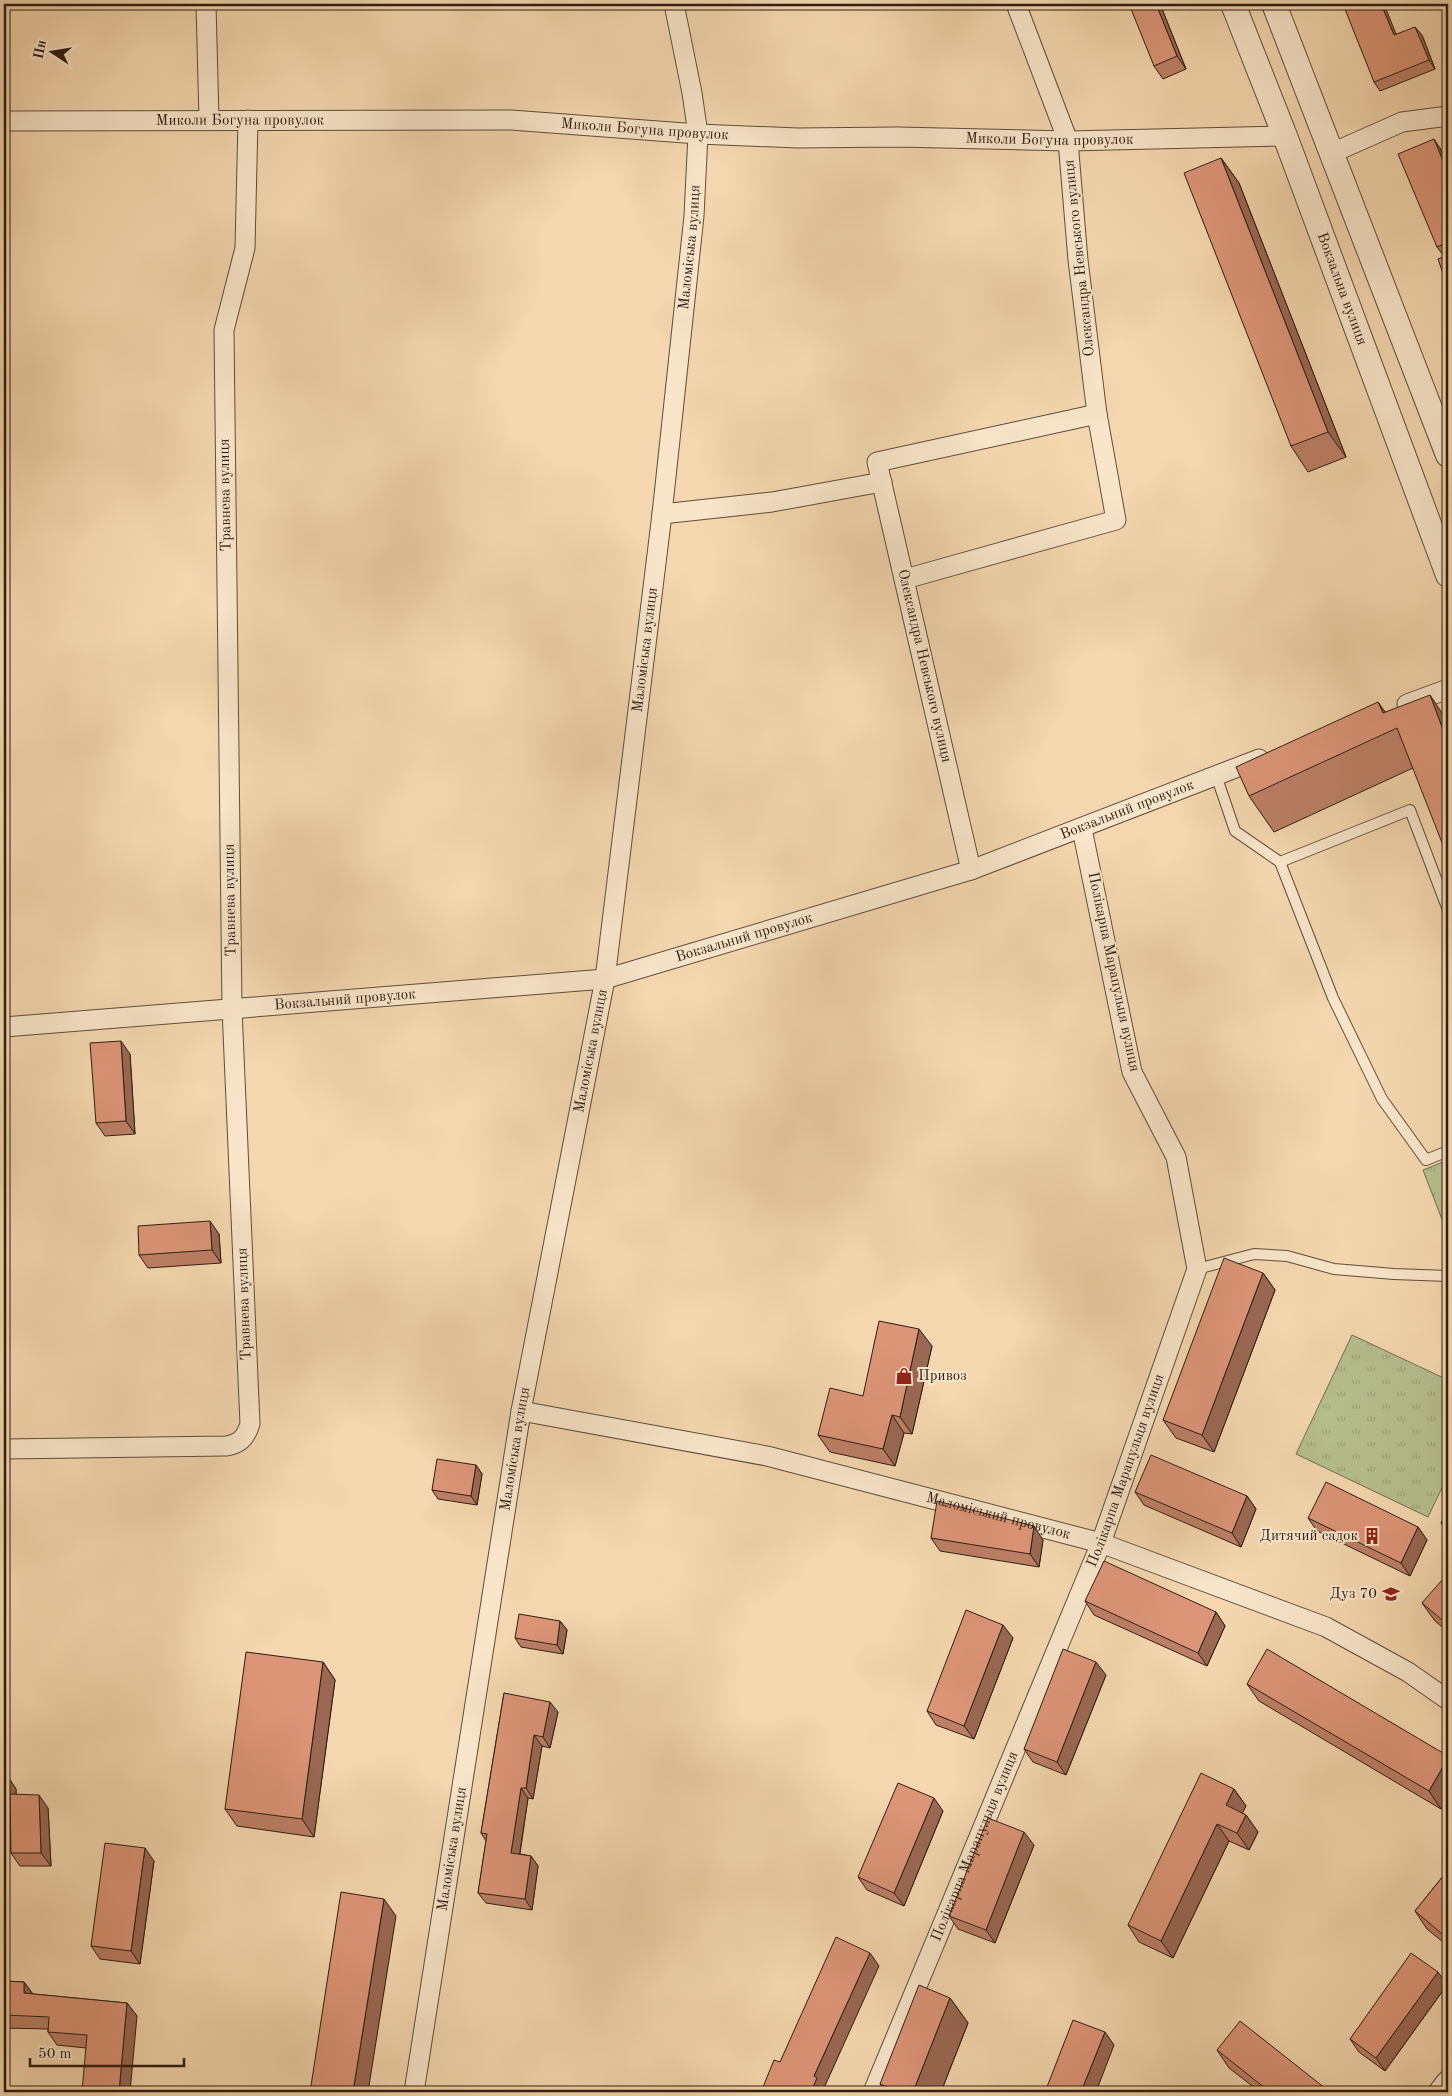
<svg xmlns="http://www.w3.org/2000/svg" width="1452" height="2096" font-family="'Old Standard TT',serif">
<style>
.park{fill:url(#park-tufts);stroke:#726e51}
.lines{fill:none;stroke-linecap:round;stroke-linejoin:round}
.service-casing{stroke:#5f4c3a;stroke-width:12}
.minor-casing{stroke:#5f4c3a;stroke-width:21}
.tertiary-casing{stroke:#5f4c3a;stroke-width:26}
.service{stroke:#f8e5ca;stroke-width:10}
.minor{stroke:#f8e5ca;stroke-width:19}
.tertiary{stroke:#f8e5ca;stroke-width:24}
.wall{fill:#bd8066;stroke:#2d1d13}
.shaded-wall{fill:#9a6853;stroke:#2d1d13}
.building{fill:#dc9577;stroke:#2d1d13}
.labels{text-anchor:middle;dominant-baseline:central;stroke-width:4;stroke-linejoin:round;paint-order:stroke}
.street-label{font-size:15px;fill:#2d1d13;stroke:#f8e5ca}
.poi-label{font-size:15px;fill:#2d1d13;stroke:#f8e5ca;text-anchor:end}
</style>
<defs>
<pattern id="park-tufts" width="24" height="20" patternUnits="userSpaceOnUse" patternTransform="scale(1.25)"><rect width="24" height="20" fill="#b6bf8f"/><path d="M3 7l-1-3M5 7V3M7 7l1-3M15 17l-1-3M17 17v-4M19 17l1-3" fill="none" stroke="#9da47a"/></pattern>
</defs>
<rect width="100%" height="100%" fill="#f4d7ae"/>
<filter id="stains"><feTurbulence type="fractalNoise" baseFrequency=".004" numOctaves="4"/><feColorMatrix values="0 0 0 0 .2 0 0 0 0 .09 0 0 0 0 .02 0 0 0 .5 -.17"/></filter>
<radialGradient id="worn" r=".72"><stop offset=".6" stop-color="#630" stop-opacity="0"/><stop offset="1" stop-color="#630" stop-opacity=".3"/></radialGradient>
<!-- park -->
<g class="park">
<path d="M1448,1160V1235L1423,1170Z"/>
<path d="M1352,1335L1448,1380V1475L1428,1517L1296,1454Z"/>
</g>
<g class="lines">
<!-- service casing -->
<g class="service-casing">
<g id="service">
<path d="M1216,775L1235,831L1280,862L1333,998L1382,1099L1426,1160L1448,1151"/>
<path d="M1280,862L1410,810L1448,910"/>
<path d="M1197,1269L1254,1254L1287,1256L1334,1269L1394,1274L1448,1276"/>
</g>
</g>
<!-- minor casing -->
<g class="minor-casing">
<g id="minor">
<path d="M206,4L209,120"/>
<path id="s1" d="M4,121L511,120L698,134L798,138L898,137L1068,141L1285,136"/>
<path d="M1332,153L1402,122L1448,116"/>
<path d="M662,514L772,502L882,482"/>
<path d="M905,579L1116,520L1097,414L1078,260L1068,141L1016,4"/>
<path d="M1407,704L1448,689"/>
<path d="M971,870L877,462L1097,414"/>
<path id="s2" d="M4,1027L605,979L971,870L1259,759"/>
<path id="s3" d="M521,1411L767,1456L1101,1543L1326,1627L1408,1672L1448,1700"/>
<path d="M4,1449L226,1446C240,1444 246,1437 250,1424L232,1009L224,330L245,248L248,120"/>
<path id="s4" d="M414,2092L521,1411L605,979L662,514L694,216L698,134L692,93L674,4"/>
<path id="s5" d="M873,2092L1101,1543L1197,1269L1176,1157L1132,1072L1082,829"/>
</g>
</g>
<!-- tertiary casing -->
<g class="tertiary-casing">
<g id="tertiary">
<path id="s6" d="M1233,4L1285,136L1448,575"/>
<path d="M1274,4L1448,455"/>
<path d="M1441,2092L1448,2083"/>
</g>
</g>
<!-- service -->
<use href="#service" class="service"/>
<!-- minor -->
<use href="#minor" class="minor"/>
<!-- tertiary -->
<use href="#tertiary" class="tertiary"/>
</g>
<!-- wall -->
<g class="wall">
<path d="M1160,4L1186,69L1163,79L1154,66Z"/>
<path d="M1396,34L1422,35L1435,69L1380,91L1374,82Z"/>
<path d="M1440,148L1448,167V253L1443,255L1437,247Z"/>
<path d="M1221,158L1239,183L1346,457L1308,472L1291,446Z"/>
<path d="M1378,702L1385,712L1448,722L1413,768L1274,832L1249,796Z"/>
<path d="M130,1054L135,1134L105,1136L96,1123Z"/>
<path d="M219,1234L221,1263L148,1268L139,1255Z"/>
<path d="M1263,1273L1275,1290L1214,1452L1176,1438L1163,1420Z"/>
<path d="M932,1346L912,1434L904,1433L895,1466L830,1452L818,1435L863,1396Z"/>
<path d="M476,1465L482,1474L477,1505L438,1499L432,1490Z"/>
<path d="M1135,1492L1247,1496L1256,1509L1241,1547L1144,1505Z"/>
<path d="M1448,1511V1533L1441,1523Z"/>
<path d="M1308,1518L1418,1527L1427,1540L1410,1576L1317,1531Z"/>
<path d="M931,1538L1043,1540L1039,1567L940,1551Z"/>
<path d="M1448,1585V1632L1435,1621L1422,1603Z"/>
<path d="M1085,1601L1216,1612L1225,1626L1207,1666L1094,1615Z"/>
<path d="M560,1621L567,1630L563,1654L521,1647L515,1638Z"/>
<path d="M1013,1638L974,1739L936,1725L927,1711Z"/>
<path d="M323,1662L335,1680L314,1837L237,1826L225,1809Z"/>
<path d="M1106,1675L1066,1775L1033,1762L1024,1749Z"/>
<path d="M1247,1684L1448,1756L1441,1809L1259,1701Z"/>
<path d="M504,1693L558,1712L550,1748L542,1746L533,1799L528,1798L520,1854L531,1856L538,1866L532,1910L486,1903L478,1893L486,1841L481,1833Z"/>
<path d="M4,1777H8L16,1789V1794L48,1808L51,1866H20L11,1853L10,1806H4Z"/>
<path d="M1234,1789L1246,1806L1242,1813L1246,1815L1258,1832L1249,1850L1229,1841L1173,1958L1139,1942L1128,1925Z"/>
<path d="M943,1811L904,1906L867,1890L858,1877Z"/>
<path d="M1034,1845L995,1943L958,1929L949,1916Z"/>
<path d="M154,1861L140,1964L100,1959L91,1946Z"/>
<path d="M1448,1870V1946L1427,1929L1415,1911Z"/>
<path d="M4,1981L24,1982L33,1994L127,2003L137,2016L86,2048L57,2045L48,2032V2029L4,2028Z"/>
<path d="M1447,1985L1385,2071L1359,2052L1350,2039Z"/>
<path d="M950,1998L968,2023L941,2092H886L880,2084Z"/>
<path d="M1217,2050L1330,2092H1260L1229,2068Z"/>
</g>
<!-- shaded-wall -->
<g class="shaded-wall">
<path d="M1156,4H1160L1186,69L1177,56Z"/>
<path d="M1381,4H1384L1400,44L1394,35Z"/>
<path d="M1415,27L1422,35L1435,69L1429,60Z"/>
<path d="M1434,139L1440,148L1448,167V173Z"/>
<path d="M1221,158L1239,183L1346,457L1328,432Z"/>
<path d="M1430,695L1448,722V743Z"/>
<path d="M1378,702L1396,728L1383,713Z"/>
<path d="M121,1041L130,1054L135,1134L126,1121Z"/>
<path d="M210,1221L219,1234L221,1263L212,1250Z"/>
<path d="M1263,1273L1275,1290L1214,1452L1202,1435Z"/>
<path d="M919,1329L932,1346L912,1434L900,1417Z"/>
<path d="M892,1415L904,1433L895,1466L883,1449Z"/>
<path d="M476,1465L482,1474L477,1505L471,1496Z"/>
<path d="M1247,1496L1256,1509L1241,1547L1232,1533Z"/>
<path d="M1034,1526L1043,1540L1039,1567L1030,1554Z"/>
<path d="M1418,1527L1427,1540L1410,1576L1401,1563Z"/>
<path d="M1216,1612L1225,1626L1207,1666L1198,1653Z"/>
<path d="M560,1621L567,1630L563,1654L557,1645Z"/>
<path d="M1003,1625L1013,1638L974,1739L964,1726Z"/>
<path d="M323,1662L335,1680L314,1837L302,1819Z"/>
<path d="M1096,1662L1106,1675L1066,1775L1057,1762Z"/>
<path d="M550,1702L558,1712L550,1748L543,1737Z"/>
<path d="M534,1735L542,1746L533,1799L526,1788Z"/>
<path d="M1448,1758V1796L1441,1809L1429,1791Z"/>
<path d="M8,1777L16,1789V1806L7,1794Z"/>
<path d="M521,1788L528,1798L518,1864L511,1853Z"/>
<path d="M1234,1789L1246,1806L1238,1822L1226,1805Z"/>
<path d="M39,1795L48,1808L51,1866L41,1853Z"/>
<path d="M934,1798L943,1811L904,1906L894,1893Z"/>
<path d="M1246,1815L1258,1832L1249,1850L1237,1833Z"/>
<path d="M1217,1824L1229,1841L1173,1958L1161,1941Z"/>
<path d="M1024,1832L1034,1845L995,1943L986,1930Z"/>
<path d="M145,1848L154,1861L140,1964L131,1951Z"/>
<path d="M531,1856L538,1866L532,1910L525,1899Z"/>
<path d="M384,1899L396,1916L368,2092H353Z"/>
<path d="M870,1953L879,1966L824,2088L827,2091L826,2092H811L814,2076Z"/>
<path d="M1438,1972L1447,1985L1385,2071L1376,2058Z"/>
<path d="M24,1982L33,1995L24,1993Z"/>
<path d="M950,1998L968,2023L941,2092H913Z"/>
<path d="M127,2003L137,2016L130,2092H119Z"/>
<path d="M1105,2032L1114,2045L1096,2092H1081Z"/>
</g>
<!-- building -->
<g class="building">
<path d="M1129,4H1156L1177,56L1154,66Z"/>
<path d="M1343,4H1381L1394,35L1415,27L1429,60L1374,82Z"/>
<path d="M1434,139L1448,173V242L1437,247L1398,154Z"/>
<path d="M1221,158L1328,432L1291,446L1184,173Z"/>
<path d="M1448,255V288L1438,259Z"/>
<path d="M1430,695L1448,743V858L1397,728L1249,796L1236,767L1378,702L1383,713Z"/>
<path d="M121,1041L126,1121L96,1123L90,1043Z"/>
<path d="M210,1221L212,1250L139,1255L138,1226Z"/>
<path d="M1224,1258L1263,1273L1202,1435L1163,1420Z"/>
<path d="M879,1321L919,1329L900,1417L892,1415L883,1449L818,1435L830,1388L863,1396Z"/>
<path d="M1151,1455L1247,1496L1232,1533L1135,1492Z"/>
<path d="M437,1459L476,1465L471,1496L432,1490Z"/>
<path d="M1326,1482L1418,1527L1401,1563L1308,1518Z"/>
<path d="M937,1501L1034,1526L1030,1554L931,1538Z"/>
<path d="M1448,1511V1527L1441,1523Z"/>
<path d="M1104,1561L1216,1612L1198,1653L1085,1601Z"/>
<path d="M1442,1580L1448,1585V1625L1422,1603Z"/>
<path d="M966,1610L1003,1625L964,1726L927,1711Z"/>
<path d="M519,1614L560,1621L557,1645L515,1638Z"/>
<path d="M1063,1649L1096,1662L1057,1762L1024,1749Z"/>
<path d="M1267,1649L1448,1756V1758L1429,1791L1247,1684Z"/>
<path d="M246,1652L323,1662L302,1819L225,1809Z"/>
<path d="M504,1693L550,1702L543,1737L534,1735L526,1788H521L511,1853L531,1856L525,1899L478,1893L487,1834L481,1833Z"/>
<path d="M1201,1773L1234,1789L1226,1805L1246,1815L1237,1833L1217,1824L1161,1941L1128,1925Z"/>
<path d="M4,1777H8L7,1794H4Z"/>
<path d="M898,1783L934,1798L894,1893L858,1877Z"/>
<path d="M10,1794L39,1795L41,1853H11Z"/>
<path d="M988,1818L1024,1832L986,1930L949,1916Z"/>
<path d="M105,1843L145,1848L131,1951L91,1946Z"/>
<path d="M1448,1870V1939L1415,1911Z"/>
<path d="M341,1892L384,1899L353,2092H310Z"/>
<path d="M836,1937L870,1953L814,2076L817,2078L811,2092H761L774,2060L780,2062Z"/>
<path d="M1411,1953L1438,1972L1376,2058L1350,2039Z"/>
<path d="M4,1981L24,1982V1993L127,2003L119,2092H82L87,2035L48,2032L49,2017L4,2015Z"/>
<path d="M919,1985L950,1998L913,2092H900L880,2084Z"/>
<path d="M1073,2020L1105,2032L1081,2092H1045Z"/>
<path d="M1240,2021L1330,2092H1270L1217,2050Z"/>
</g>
<!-- icons -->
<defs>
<g id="shop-bare" transform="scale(1.35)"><path d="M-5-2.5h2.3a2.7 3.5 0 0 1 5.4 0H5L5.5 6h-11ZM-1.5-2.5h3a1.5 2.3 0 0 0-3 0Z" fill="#8f2418" stroke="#f8e5ca" stroke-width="2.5" paint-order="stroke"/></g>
<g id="building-bare" transform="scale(1.35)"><path d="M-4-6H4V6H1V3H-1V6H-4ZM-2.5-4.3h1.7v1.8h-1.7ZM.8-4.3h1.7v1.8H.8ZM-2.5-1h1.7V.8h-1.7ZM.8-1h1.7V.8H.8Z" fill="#8f2418" stroke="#f8e5ca" stroke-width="2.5" paint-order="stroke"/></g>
<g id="school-bare" transform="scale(1.35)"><path d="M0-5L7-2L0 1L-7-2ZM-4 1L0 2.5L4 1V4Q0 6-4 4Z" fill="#8f2418" stroke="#f8e5ca" stroke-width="2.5" paint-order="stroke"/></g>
</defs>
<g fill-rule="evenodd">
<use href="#shop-bare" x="904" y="1376"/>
<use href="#building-bare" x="1372" y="1536"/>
<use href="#school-bare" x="1391" y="1594"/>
</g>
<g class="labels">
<!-- street labels -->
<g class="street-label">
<text stroke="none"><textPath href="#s1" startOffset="236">Миколи Богуна провулок</textPath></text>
<text stroke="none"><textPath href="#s1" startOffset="641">Миколи Богуна провулок</textPath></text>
<text stroke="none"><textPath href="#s1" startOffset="1046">Миколи Богуна провулок</textPath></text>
<text stroke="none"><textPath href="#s4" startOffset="1866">Маломіська вулиця</textPath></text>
<text transform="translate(1080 258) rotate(-96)">Олександра Невського вулиця</text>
<text stroke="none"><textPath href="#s6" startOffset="305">Вокзальна вулиця</textPath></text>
<text transform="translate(226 495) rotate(-91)">Травнева вулиця</text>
<text stroke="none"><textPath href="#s4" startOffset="1461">Маломіська вулиця</textPath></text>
<text transform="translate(924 666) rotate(77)">Олександра Невського вулиця</text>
<text stroke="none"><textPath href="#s2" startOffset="1152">Вокзальний провулок</textPath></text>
<text transform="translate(231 900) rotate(-91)">Травнева вулиця</text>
<text stroke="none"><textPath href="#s2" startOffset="748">Вокзальний провулок</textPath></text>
<text transform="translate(1113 972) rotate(78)">Полікарпа Марапульця вулиця</text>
<text stroke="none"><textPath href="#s2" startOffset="342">Вокзальний провулок</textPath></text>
<text stroke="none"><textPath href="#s4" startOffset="1056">Маломіська вулиця</textPath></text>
<text transform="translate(245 1304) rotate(-92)">Травнева вулиця</text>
<text stroke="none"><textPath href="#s4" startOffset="651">Маломіська вулиця</textPath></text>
<text stroke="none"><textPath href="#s5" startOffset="671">Полікарпа Марапульця вулиця</textPath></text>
<text stroke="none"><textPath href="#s3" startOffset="489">Маломіський провулок</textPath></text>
<text stroke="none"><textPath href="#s5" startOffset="266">Полікарпа Марапульця вулиця</textPath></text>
<text stroke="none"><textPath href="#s4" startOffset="246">Маломіська вулиця</textPath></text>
</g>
<!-- poi labels -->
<g class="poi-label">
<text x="918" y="1376" text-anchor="start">Привоз</text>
<text x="1358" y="1536">Дитячий садок</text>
<text x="1377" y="1594">Дуз 70</text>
</g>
</g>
<!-- margin -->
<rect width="1452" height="2096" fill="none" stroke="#f4d7ae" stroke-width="20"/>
<rect x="5" y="5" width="1442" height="2086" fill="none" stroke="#2d1d13" stroke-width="2.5"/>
<rect x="10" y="10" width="1432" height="2076" fill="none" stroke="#2d1d13"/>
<!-- north arrow -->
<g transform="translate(52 52) rotate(282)" stroke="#f8e5ca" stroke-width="4" paint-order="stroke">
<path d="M0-4L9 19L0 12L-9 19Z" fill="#2d1d13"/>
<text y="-8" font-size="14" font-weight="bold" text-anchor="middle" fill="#2d1d13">Пн</text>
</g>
<!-- scale -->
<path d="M30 2058v8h154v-8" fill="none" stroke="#2d1d13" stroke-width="2.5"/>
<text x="38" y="2058" font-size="15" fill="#2d1d13" stroke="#f8e5ca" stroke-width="4" paint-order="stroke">50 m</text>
<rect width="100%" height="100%" filter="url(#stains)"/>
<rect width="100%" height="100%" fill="url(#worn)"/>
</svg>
